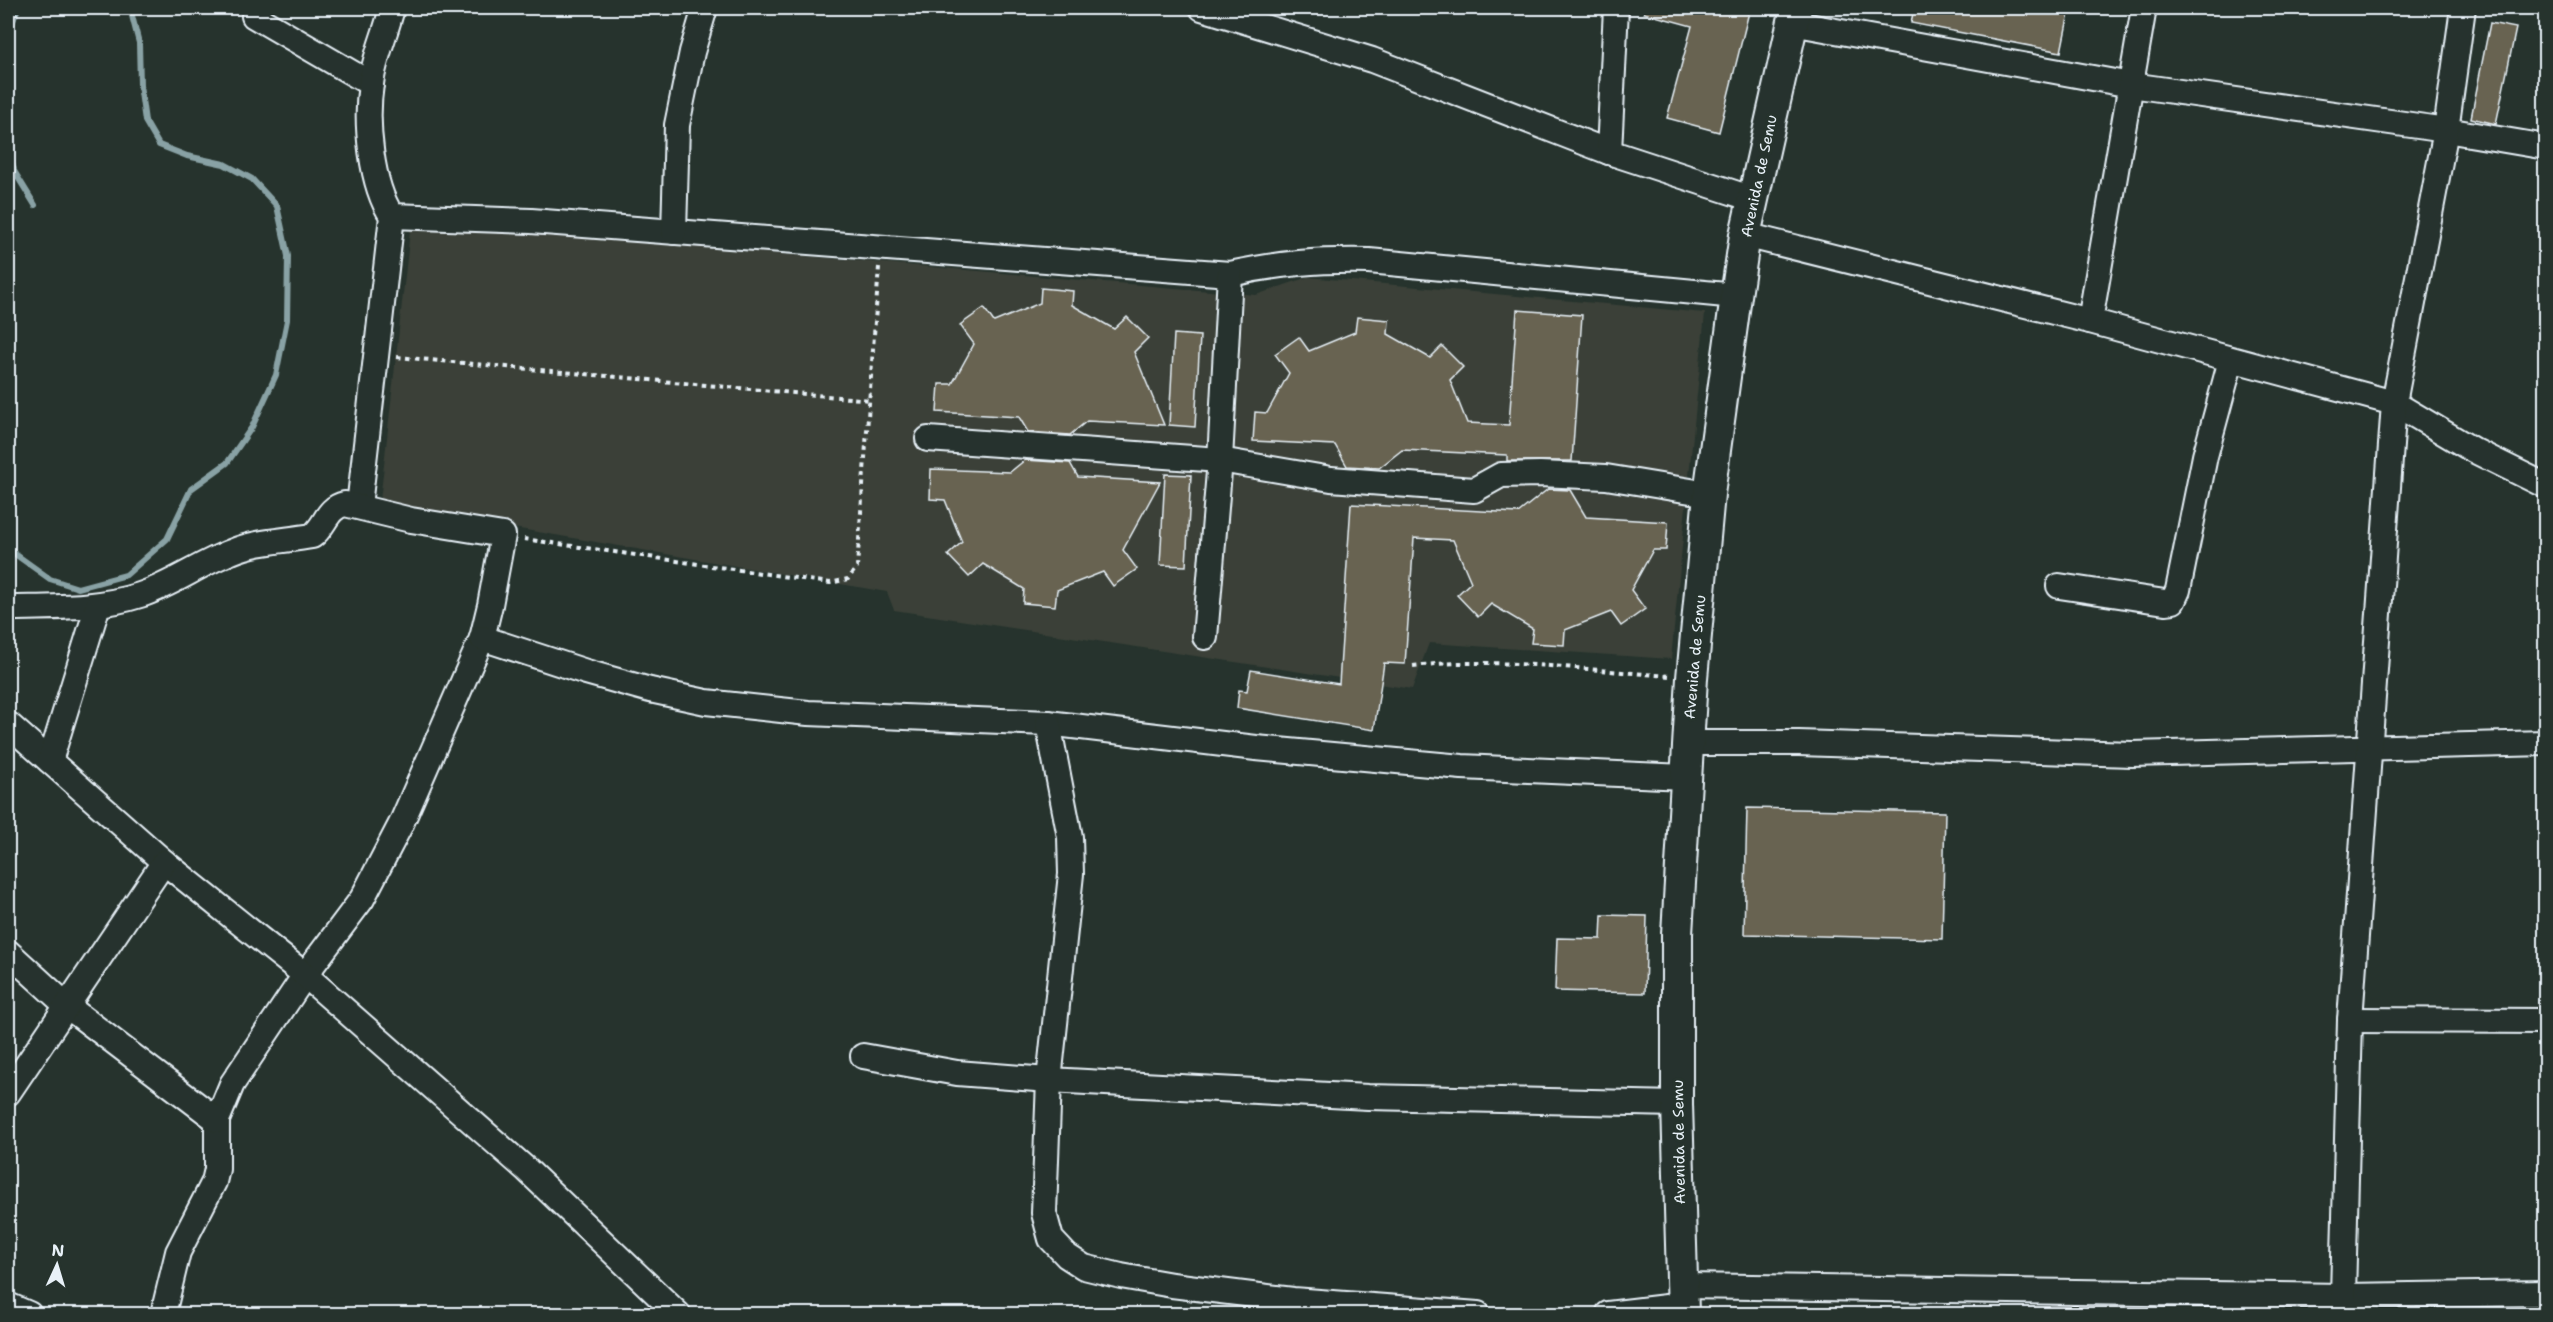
<svg xmlns="http://www.w3.org/2000/svg" width="2553" height="1322" font-family="'Shantell Sans',sans-serif">
<style>
.built{fill:#3a4138}
.lines{fill:none;stroke-linecap:round;stroke-linejoin:round}
.stream{stroke:#89a2a5;stroke-width:6}
.building{fill:#686351;stroke:#e8f1f8;stroke-width:1.5}
.minor-casing{stroke:#e8f1f8;stroke-width:28}
.major-casing{stroke:#e8f1f8;stroke-width:34}
.path{stroke:#e8f1f8;stroke-width:4;stroke-dasharray:4.5 4.5;stroke-linecap:butt}
.minor{stroke:#26332d;stroke-width:24}
.major{stroke:#26332d;stroke-width:30}
.labels{text-anchor:middle;dominant-baseline:central;stroke-width:6;stroke-linejoin:round;paint-order:stroke}
.street-label{font-size:15px;fill:#e8f1f8;stroke:#26332d}
</style>
<rect width="100%" height="100%" fill="#26332d"/>
<filter id="ink" filterUnits="userSpaceOnUse"><feTurbulence type="fractalNoise" baseFrequency=".0167" numOctaves="2"/><feDisplacementMap in="SourceGraphic" scale="12" xChannelSelector="R" yChannelSelector="G"/><feConvolveMatrix kernelMatrix="1 2 1 2 8 2 1 2 1" color-interpolation-filters="sRGB"/></filter>
<g filter="url(#ink)">
<!-- built -->
<path class="built" d="M411,222L1256,295L1308,277L1705,313L1671,659L1429,643L1412,689L894,610L887,592L439,515L380,501Z"/>
<g class="lines">
<!-- stream -->
<g class="stream">
<path d="M8,44V34L18,8"/>
<path d="M8,145L14,171L35,205"/>
<path d="M8,549L50,579L78,588L126,575L167,539L191,489L227,463L252,427L276,375L287,320L288,256L277,206L252,179L224,164L187,156L159,145L145,121L140,85L139,43L130,8"/>
</g>
</g>
<!-- building -->
<g class="building">
<path d="M1645,8H1750L1719,132L1667,118L1692,26L1644,13Z"/>
<path d="M1914,8H2070L2061,52L1911,23Z"/>
<path d="M2490,23L2516,28L2496,124L2471,118Z"/>
<path d="M1041,288L1073,291L1072,305L1114,329L1127,317L1148,338L1134,352L1164,425L1087,421L1070,435L1028,432L1019,417L937,412L939,384H952L974,344L960,325L984,308L994,322L1040,303Z"/>
<path d="M1517,310L1582,315L1572,461H1507V455L1402,450L1379,468L1347,466L1335,445L1253,441L1255,412L1267,413L1289,373L1275,354L1299,337L1309,351L1355,332L1357,317L1389,320L1388,334L1430,358L1442,346L1463,367L1450,380L1467,423L1509,425Z"/>
<path d="M1174,334L1200,336L1195,427L1169,425Z"/>
<path d="M1025,460L1070,463L1078,477L1160,482L1123,550L1137,569L1113,586L1103,572L1057,590L1055,606L1023,603L1024,589L983,564L969,577L948,555L962,542L945,500L930,499L931,469L1010,472Z"/>
<path d="M1165,474L1191,475L1186,566L1160,565Z"/>
<path d="M1548,489L1570,490L1586,517L1668,522L1666,550H1653L1631,590L1645,609L1621,626L1611,612L1565,630L1564,645L1531,643L1533,629L1491,604L1478,617L1457,595L1471,582L1453,540L1414,538L1405,664L1384,663L1374,730L1237,708L1239,690L1247,691L1251,670L1339,684L1351,504L1518,513Z"/>
<path d="M1747,808L1945,812L1942,939L1744,934Z"/>
<path d="M1602,915L1647,916L1645,993L1555,991L1557,938L1601,939Z"/>
</g>
<g class="lines">
<!-- minor casing -->
<g class="minor-casing">
<g id="minor">
<path d="M1202,8L1372,60L1609,152L1753,199"/>
<path d="M254,16L371,84"/>
<path d="M1792,23L2131,85L2446,130L2546,147"/>
<path d="M1609,152L1616,8"/>
<path d="M392,216L531,221L1230,274C1280,263 1318,260 1369,261L1736,296"/>
<path d="M674,232L677,125L692,52L705,8"/>
<path d="M1745,235L2090,321L2394,403L2473,450L2546,486"/>
<path d="M2090,321L2144,8"/>
<path d="M928,439L1220,460L1331,479L1474,490L1501,475L1540,474L1606,477L1709,494"/>
<path d="M359,506L392,216C371,185 365,122 371,84C374,58 386,33 392,8"/>
<path d="M2059,586L2165,602L2173,601L2178,590L2205,456L2231,360"/>
<path d="M8,608C52,607 97,609 140,595C172,585 199,564 231,552C257,541 284,541 312,536C326,526 326,508 345,504L411,520L503,535L490,605L482,638L401,824L362,899L305,975L232,1084L217,1120V1169L214,1182L178,1252L163,1314"/>
<path d="M1205,637L1220,460L1230,274"/>
<path d="M482,638L586,672L650,690L706,702L808,713L1048,723L1256,748L1462,767L1685,777"/>
<path d="M1048,723L1070,837L1071,874L1049,1080L1044,1213L1051,1239L1067,1256L1084,1267L1121,1276L1172,1285L1293,1300L1478,1314"/>
<path d="M8,724L164,862L305,975L527,1170L678,1314"/>
<path d="M1688,743H1799L2132,754L2546,743"/>
<path d="M50,761L98,605"/>
<path d="M8,952L67,1006L217,1120"/>
<path d="M2350,1020L2546,1021"/>
<path d="M863,1056L957,1073L1049,1080L1368,1097L1677,1104"/>
<path d="M8,1093L164,862"/>
<path d="M1683,1286L2343,1296L2546,1293"/>
<path d="M8,1305L29,1314"/>
<path d="M1608,1314L1683,1305"/>
<path d="M2347,1314L2343,1296L2350,1020L2394,403L2446,130L2463,8"/>
</g>
</g>
<!-- major casing -->
<g class="major-casing">
<path id="major" d="M1683,1314L1677,1104V934L1692,678L1709,494L1736,296L1745,235L1796,8"/>
</g>
<!-- path -->
<g class="path">
<path d="M397,357L871,400"/>
<path d="M524,539L830,583L848,579L857,567L879,267"/>
<path d="M1413,666C1495,657 1587,670 1670,676"/>
</g>
<!-- minor -->
<use href="#minor" class="minor"/>
<!-- major -->
<use href="#major" class="major"/>
</g>
</g>
<g class="labels">
<!-- street labels -->
<g class="street-label">
<text transform="translate(1759 176) rotate(-78)">Avenida de Semu</text>
<text transform="translate(1695 657) rotate(-85)">Avenida de Semu</text>
<text transform="translate(1679 1142) rotate(-91)">Avenida de Semu</text>
</g>
</g>
<!-- margin -->
<rect width="2553" height="1322" fill="none" stroke="#26332d" stroke-width="30"/>
<rect x="15" y="15" width="2523" height="1292" fill="none" stroke="#e8f1f8" stroke-width="2" filter="url(#ink)"/>
<!-- north arrow -->
<g transform="translate(57 1265) rotate(4)" stroke="#26332d" stroke-width="4.5" paint-order="stroke">
<path d="M0-4.5L10 22L0 15L-10 22Z" fill="#e8f1f8"/>
<text y="-9" font-size="16" font-weight="bold" text-anchor="middle" fill="#e8f1f8">N</text>
</g>
</svg>
